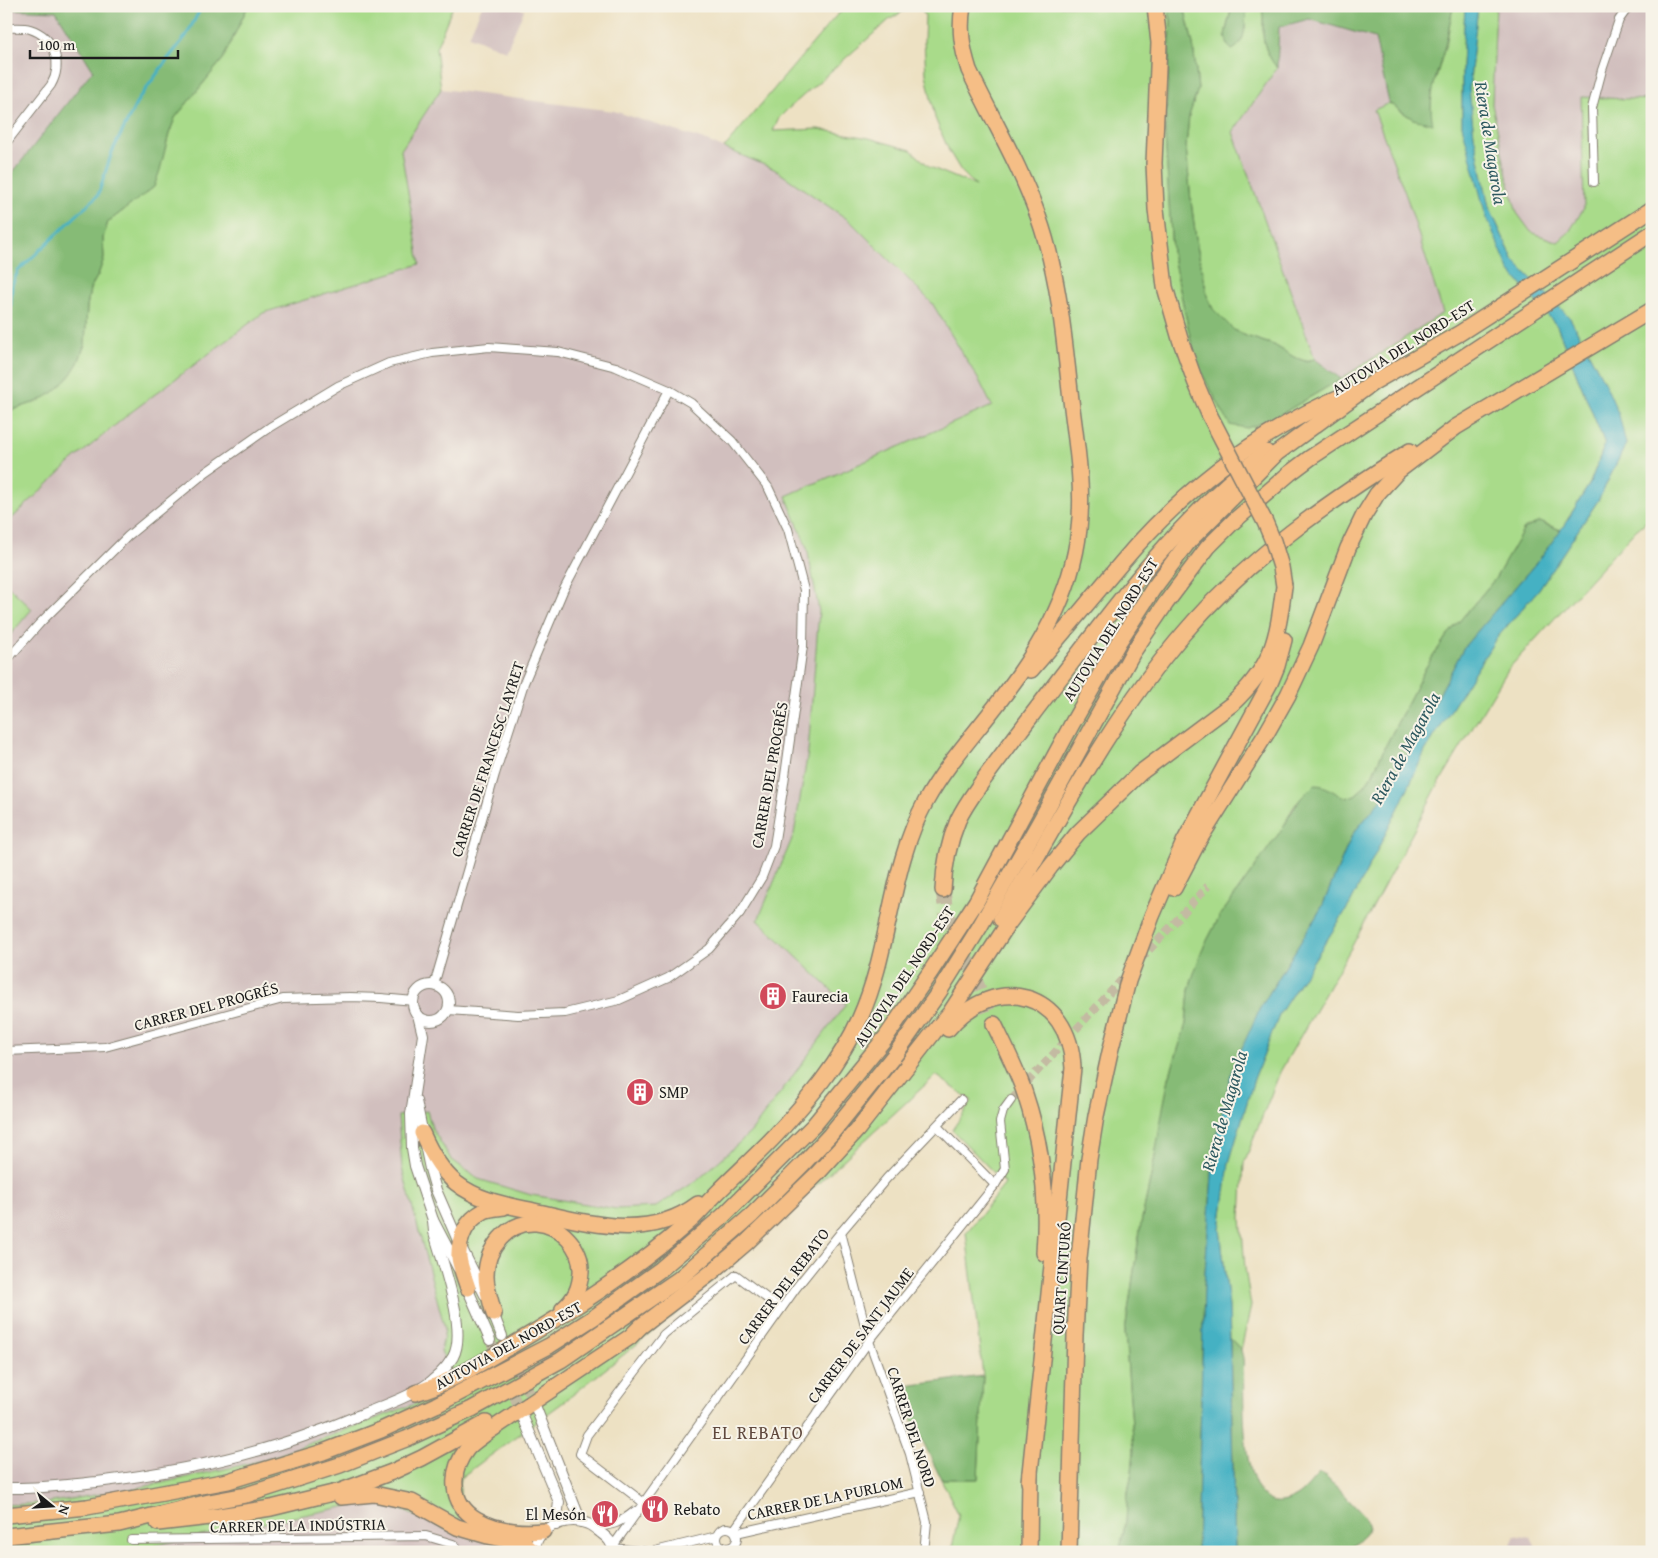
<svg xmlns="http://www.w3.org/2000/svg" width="1658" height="1558" font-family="'Gentium Book Plus',serif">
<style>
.industrial{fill:#d1bfbe}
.green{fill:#a9db8a;stroke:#627c53}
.forest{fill:#86bb76;stroke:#516c49}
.water{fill:#45b1c3;stroke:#306670}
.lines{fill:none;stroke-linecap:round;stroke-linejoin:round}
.stream{stroke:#45b1c3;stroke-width:3}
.minor-tunnel{stroke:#c3baa2;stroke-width:8;stroke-dasharray:8 4;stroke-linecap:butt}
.tertiary-tunnel{stroke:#c3baa2;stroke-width:10;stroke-dasharray:10 5;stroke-linecap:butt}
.motorway-tunnel{stroke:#c3baa2;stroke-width:15;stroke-dasharray:15 8;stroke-linecap:butt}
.minor-casing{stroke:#847e70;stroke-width:10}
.tertiary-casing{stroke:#847e70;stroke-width:12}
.motorway-casing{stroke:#847e70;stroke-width:18}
.minor{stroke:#fff;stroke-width:8}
.tertiary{stroke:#fff;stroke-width:10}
.motorway{stroke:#f5be86;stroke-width:15}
.motorway-bridge-casing{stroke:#847e70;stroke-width:18;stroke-linecap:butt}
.motorway-bridge{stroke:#f5be86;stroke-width:15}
.labels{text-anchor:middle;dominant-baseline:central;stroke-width:4;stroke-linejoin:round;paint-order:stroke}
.street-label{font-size:16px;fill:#1c1c1c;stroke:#f7f3e8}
.poi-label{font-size:16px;fill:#1c1c1c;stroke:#f7f3e8;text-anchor:start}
.water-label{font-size:18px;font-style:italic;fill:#2c585f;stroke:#f7f3e8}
.neighbourhood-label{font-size:18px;letter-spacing:1px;fill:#5f483d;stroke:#f7f3e8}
</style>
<rect width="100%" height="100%" fill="#f7f3e8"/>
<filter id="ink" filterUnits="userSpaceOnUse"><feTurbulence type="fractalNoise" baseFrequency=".02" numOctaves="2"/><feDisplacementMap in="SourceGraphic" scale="10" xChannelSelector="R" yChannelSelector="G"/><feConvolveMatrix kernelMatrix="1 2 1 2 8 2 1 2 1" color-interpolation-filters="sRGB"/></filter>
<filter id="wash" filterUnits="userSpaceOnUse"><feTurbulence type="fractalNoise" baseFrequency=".0096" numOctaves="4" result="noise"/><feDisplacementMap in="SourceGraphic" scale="20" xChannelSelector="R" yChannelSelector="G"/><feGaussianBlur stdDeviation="1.12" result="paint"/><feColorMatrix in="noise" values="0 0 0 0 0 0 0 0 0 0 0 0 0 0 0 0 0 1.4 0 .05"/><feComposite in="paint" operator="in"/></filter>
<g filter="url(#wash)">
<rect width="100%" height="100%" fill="#ede1c3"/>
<!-- industrial -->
<g class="industrial">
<path d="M482,6H515L524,10L506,51L469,36Z"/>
<path d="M1496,6H1652V100L1581,98L1584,208L1569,232L1558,242L1531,232L1517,213L1508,181L1492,104Z"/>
<path d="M6,9L56,11L93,70L6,181Z"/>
<path d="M1309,19L1376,38L1389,103L1374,110L1408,201L1443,313L1341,379L1315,359L1233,132L1277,68L1278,27Z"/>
<path d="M441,89L614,111L704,140L774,169L850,221L932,303L980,382L992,406L786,496L807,548L819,611L808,752L794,834L758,920L846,1004L751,1132L699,1179L656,1207L617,1209L531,1195L478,1179L451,1159L432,1128L427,1111L402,1168L445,1329L441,1351L455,1384L428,1399L265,1460L143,1487L47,1503L6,1505V640L32,609L6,584V524L72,461L130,413L263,313L419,264L401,150Z"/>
<path d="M378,1500L457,1534L502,1548L506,1552H122Z"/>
<path d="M1515,1535L1531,1538L1538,1552H1508Z"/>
</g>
<!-- green -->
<g class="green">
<path d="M248,6H453L436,48L441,89L401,150L420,264L263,313L130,413L72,461L6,524V412L39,401L78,363L85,344L87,307L90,289L98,275L104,258L103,238L108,222L154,187L169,134L175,118L223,59Z"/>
<path d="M848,6H919L910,7L889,20L788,109L779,118L773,131L818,129L869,138L911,150L930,167L976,186L961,171L949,151L935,118L926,74L924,41L925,16L920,6H1167L1171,20L1165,133L1172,253L1196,363L1271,420L1341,379L1443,313L1408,201L1374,110L1389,103L1413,119L1430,113L1433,88L1447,40L1453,6H1465L1462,66V125L1509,270L1557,326L1605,444L1590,483L1561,530L1540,522L1524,529L1495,579L1446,637L1426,667L1384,749L1373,774L1362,789L1355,795L1346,798L1337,795L1330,789C1302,797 1296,796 1285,825L1220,916L1202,950L1189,990L1186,1024L1169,1078L1154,1162L1141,1223L1125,1332L1134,1451L1132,1472L1128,1492L1126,1521L1119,1552H951L959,1515L941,1479H978L983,1376L966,1233L1005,1184L952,1130L972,1101L936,1075L679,1311L561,1404L460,1478V1519L457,1534L378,1500L122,1552H6V1505L47,1503L143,1487L265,1460L428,1399L455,1384L441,1351L445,1329L402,1168L398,1116L427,1111L432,1128L451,1159L478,1179L531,1195L617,1209L656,1207L699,1179L751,1132L846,1004L758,920L794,834L808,752L819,611L807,548L786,496L992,406L980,382L932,303L850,221L774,169L724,148L835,17Z"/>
<path d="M1184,6H1232L1226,30H1245V17L1248,6H1262C1264,14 1263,19 1263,27C1263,45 1266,53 1277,68L1233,132L1315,359L1305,361L1293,357L1274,345L1246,336L1234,330L1213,309L1208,298L1197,246L1191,201L1186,147L1189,116L1198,89L1193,44Z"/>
<path d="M1478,6H1496L1492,104L1508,181L1517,213L1531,232L1558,242L1569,232L1584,208L1581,97L1652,100V517L1636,530L1509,668L1438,785L1351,948L1280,1072L1244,1163L1241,1218L1245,1268L1251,1306L1241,1350L1230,1338L1229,1307L1220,1229L1229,1163L1254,1079L1280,1013L1350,904L1400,805L1425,751L1495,640L1539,589L1599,499L1626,444L1604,381L1570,318L1514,261L1489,207L1474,135L1469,89Z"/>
<path d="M6,584L32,609L6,640Z"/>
</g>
<!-- forest -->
<g class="forest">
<path d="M6,6H248L223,59L175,118L169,134L160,170L154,187L108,222L103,238L104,258L98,275L90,289L87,307L85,344L78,363L68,379L54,392L39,401L6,412V181L93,70L56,11L6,9Z"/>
<path d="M1167,6H1184L1193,44L1198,89L1189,116L1186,147L1191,201L1197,246L1208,298L1213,309L1234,330L1246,336L1274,345L1294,357L1305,361L1315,359L1341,379L1271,420L1247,428L1230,425L1196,363L1172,253L1165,133L1171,20Z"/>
<path d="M1232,6H1248C1243,21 1249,42 1232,50L1228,46L1225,35Z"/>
<path d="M1261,6H1453C1451,18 1449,29 1446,41C1440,69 1426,95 1433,124L1413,119L1389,103L1375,38L1309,19L1279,27L1277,68C1268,56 1263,46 1263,30C1263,22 1264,15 1261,6Z"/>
<path d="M1539,522L1561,530L1541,557L1464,647L1390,789L1352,835L1322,907L1259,1010L1214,1147L1204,1286L1197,1552H1119L1126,1521L1128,1492L1132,1472L1134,1451L1125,1332L1141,1223L1154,1162L1163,1108L1169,1078L1186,1024L1189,990L1192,979L1202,950L1220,916L1285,825L1289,816L1301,798L1314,785C1329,785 1332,793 1346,798L1355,795L1362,789L1373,774L1384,749L1426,667L1446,637L1495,579L1524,529Z"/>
<path d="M1230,1338L1241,1350L1243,1358C1246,1386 1233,1534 1297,1496C1305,1491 1312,1481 1319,1474L1327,1477L1366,1518L1369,1528L1364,1535L1346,1552H1235Z"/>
<path d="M983,1376L978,1479H941L897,1387Z"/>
</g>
<!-- water -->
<path class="water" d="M1465,6H1478L1469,89L1474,135L1489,207L1514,261L1570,318L1604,381L1619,415L1626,444L1599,499L1539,589L1495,640L1425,751L1400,805L1350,904L1280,1013L1254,1079L1229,1163L1220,1229L1229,1307L1235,1552H1197L1204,1286L1214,1147L1232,1070L1259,1010L1322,907L1352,835L1390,789L1464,647L1541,557L1565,524L1590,483L1605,444L1557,326L1509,270L1486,216L1462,125V66Z"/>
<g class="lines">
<!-- stream -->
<path class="stream" d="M6,321L10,317L12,285L18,271L98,195L112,152L138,100L167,60L186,36L202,6"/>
</g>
</g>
<g filter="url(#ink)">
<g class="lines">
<!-- minor-tunnel -->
<g class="minor-tunnel">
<path d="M1141,959L1208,886"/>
<path d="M1011,1100L1126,975"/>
</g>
<!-- tertiary-tunnel -->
<g class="tertiary-tunnel">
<path d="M490,1340L522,1415"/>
<path d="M506,1343L535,1407"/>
</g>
<!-- motorway-tunnel -->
<path class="motorway-tunnel" d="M943,890L946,913L994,1024"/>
<!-- minor casing -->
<g class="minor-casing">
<g id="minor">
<path d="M6,28C14,28 23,27 30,29C55,37 63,64 51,85L6,143"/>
<path d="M1594,182L1592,108L1602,70L1619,20L1629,6"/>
<path d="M6,661L40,623L128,536L206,472L270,427L338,386L389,363L432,353L489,347L558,352L616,367L669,390L691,403L732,441L768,487L788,529L804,590L803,646L783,790L774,846L762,877L740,913L709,949L668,978L619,1000L565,1013L518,1015L448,1010"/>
<path d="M434,985L495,774L524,683L563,591L669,390"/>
<path d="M6,1051L105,1047L283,999L350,997L381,998L414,1001"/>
<path d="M937,1126L995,1185"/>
<path d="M841,1232L869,1341L910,1454L927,1522L924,1552"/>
<path d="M644,1503L580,1454L587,1435L664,1334L736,1275L781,1309"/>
<path d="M592,1526C612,1526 619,1524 635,1511"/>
<circle cx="727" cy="1538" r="10"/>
<path d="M734,1530L869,1341L995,1185L1005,1169L1000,1122L1003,1111L1011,1100"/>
<path d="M736,1533L920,1492"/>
<path d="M131,1540L426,1536L453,1544L462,1552"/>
<path d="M613,1546L796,1288L841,1232L887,1178L961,1100"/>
<path d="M613,1548L648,1552"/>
<path d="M651,1552L717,1536"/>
</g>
</g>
<!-- tertiary casing -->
<g class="tertiary-casing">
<g id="tertiary">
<circle cx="431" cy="1003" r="18"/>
<path d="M418,1015L423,1035L411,1114L412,1148L415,1166L433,1220L458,1268"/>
<path d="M416,1101L430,1169L436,1190L460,1245L485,1295"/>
<path d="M465,1283L490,1340"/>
<path d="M491,1308L502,1336"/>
<path d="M536,1408L581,1522"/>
<path d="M523,1417L559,1502L556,1525"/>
<path d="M6,1488C36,1489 67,1485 97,1482C170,1473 244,1458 313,1433C330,1428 346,1420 363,1414C395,1401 434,1390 453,1357C468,1330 442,1262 434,1232L433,1220"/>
<path d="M534,1552C535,1547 536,1541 539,1537C548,1523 573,1517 588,1524C593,1526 597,1530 601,1533C608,1538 613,1543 613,1552"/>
</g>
</g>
<!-- motorway casing -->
<g class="motorway-casing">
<g id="motorway">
<path d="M1155,6L1159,43L1154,163L1156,209L1165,287L1180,339L1195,381L1209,414"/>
<path d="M1031,670C1067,629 1101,586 1137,545C1196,480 1268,427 1349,393"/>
<path d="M1174,888L1199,840L1266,734L1288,695L1311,646L1348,548L1364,515L1377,494L1398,471L1456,427L1652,310"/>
<path d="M943,890C944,867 949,842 958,820C965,805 975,792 984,779C1000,757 1016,736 1032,715C1103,622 1172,523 1266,452"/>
<path d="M1001,919C1058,822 1110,719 1184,633C1248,558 1328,502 1410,451"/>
<path d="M994,1024C1005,1047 1017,1070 1025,1094C1042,1145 1048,1199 1044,1253"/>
<path d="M948,1029C995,972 1070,991 1073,1068L1029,1482"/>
<path d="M422,1133C430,1151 440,1170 456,1183C479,1201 506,1205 534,1211C589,1223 648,1242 698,1204"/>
<path d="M468,1288C465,1278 460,1267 459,1257C458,1237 467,1220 484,1211C490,1208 498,1208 504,1207"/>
<path d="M494,1314C491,1302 486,1288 486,1276C486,1249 507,1221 536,1223C561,1225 582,1248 581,1272C580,1288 575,1299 563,1309"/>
<path d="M415,1393C446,1385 481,1363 509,1347C572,1310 634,1271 689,1222C699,1213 708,1202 717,1193C736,1174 756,1156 775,1136C808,1100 840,1063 860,1018C891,949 889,868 926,801C946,765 973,736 998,703C1038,652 1072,595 1079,529C1084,486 1076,442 1071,400C1064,338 1059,275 1038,216C1020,165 992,119 969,70C962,48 959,29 963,6"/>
<path d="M341,1497L374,1494L412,1502L457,1527L488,1536L523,1543L534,1552"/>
<path d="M6,1515L87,1507L228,1481L323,1452L381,1430L436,1405L549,1346L593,1318L661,1269L723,1216L814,1125L886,1037L931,971L976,902L1072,724L1118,643L1153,589L1189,541L1277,453L1374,382L1460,333L1652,209"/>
<path d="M158,1523L219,1516L271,1508L341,1491L392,1472L422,1458L486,1423"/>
<path d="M543,1531C521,1533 496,1531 476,1519C450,1503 449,1472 467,1449C472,1443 479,1439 485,1434L630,1337L641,1326L712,1272L746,1243L817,1174L857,1130L934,1032L950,1013L1008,924L1051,866L1078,833L1140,773L1232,704C1273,665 1277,641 1284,586"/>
<path d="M6,1536L119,1524L209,1502L246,1495L340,1465L406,1439L472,1409L561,1360L679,1279L752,1215L803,1164L830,1135L897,1052L939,992L979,928L1039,823L1133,652L1166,603L1208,547L1234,521L1290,473L1310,458L1652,233"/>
<path d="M1029,1552L1030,1473"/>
<path d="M1069,1552L1075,1335L1079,1258L1089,1159L1096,1116L1110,1052L1128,981L1152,916L1184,842L1270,683L1277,666L1284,640"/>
</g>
</g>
<!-- minor -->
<use href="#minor" class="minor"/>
<!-- tertiary -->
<use href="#tertiary" class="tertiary"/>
<!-- motorway -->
<use href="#motorway" class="motorway"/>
<!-- motorway-bridge casing -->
<g class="motorway-bridge-casing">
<path id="motorway-bridge" d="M1209,414L1265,522L1273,541L1281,567L1284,586"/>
</g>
<!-- motorway-bridge -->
<use href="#motorway-bridge" class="motorway-bridge"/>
</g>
</g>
<!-- icons -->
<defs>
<g id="building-disc" transform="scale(1.4375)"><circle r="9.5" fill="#d1495b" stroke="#f7f3e8"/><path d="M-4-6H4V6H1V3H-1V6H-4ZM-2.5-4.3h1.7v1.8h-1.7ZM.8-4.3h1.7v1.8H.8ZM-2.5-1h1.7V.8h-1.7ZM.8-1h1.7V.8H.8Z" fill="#fff"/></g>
<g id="restaurant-disc" transform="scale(1.4375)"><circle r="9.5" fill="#d1495b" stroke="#f7f3e8"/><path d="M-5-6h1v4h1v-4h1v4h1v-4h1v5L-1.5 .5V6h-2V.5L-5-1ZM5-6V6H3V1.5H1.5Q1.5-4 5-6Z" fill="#fff"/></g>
</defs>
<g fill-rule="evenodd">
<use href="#building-disc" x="773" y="996"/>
<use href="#building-disc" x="640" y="1092"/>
<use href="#restaurant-disc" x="655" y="1509"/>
<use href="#restaurant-disc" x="605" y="1514"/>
</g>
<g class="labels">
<!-- street labels -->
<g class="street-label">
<text transform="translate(1403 347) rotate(-32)">AUTOVIA DEL NORD-EST</text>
<text transform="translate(1110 629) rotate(-58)">AUTOVIA DEL NORD-EST</text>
<text transform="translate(487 759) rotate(-72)">CARRER DE FRANCESC LAYRET</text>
<text transform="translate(769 775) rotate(-80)">CARRER DEL PROGRÉS</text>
<text transform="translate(904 976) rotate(-56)">AUTOVIA DEL NORD-EST</text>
<text transform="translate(206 1006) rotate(-15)">CARRER DEL PROGRÉS</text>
<text transform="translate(1061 1278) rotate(-86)">QUART CINTURÓ</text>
<text transform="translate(783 1286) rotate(-53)">CARRER DEL REBATO</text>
<text transform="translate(860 1335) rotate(-53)">CARRER DE SANT JAUME</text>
<text transform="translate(508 1345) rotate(-29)">AUTOVIA DEL NORD-EST</text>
<text transform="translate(912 1427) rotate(72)">CARRER DEL NORD</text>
<text transform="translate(825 1498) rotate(-12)">CARRER DE LA PURLOM</text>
<text transform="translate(298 1525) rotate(-1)">CARRER DE LA INDÚSTRIA</text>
</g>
<!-- poi labels -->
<g class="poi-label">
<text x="792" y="996">Faurecia</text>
<text x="659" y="1092">SMP</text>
<text x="674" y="1509">Rebato</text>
<text x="586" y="1514" text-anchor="end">El Mesón</text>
</g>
<!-- water labels -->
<g class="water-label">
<text transform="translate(1491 143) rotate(81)">Riera de Magarola</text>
<text transform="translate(1405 748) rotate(-61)">Riera de Magarola</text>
<text transform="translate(1224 1111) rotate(-74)">Riera de Magarola</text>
</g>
<!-- neighbourhood labels -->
<g class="neighbourhood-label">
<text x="758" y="1432">EL REBATO</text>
</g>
</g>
<!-- margin -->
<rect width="1658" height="1558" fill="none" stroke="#f7f3e8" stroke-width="25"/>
<!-- north arrow -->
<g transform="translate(52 1506) rotate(108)" stroke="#f7f3e8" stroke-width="4" paint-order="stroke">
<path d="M0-4L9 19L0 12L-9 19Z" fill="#1c1c1c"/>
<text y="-8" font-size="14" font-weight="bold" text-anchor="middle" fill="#1c1c1c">N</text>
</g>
<!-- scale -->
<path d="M30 50v8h148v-8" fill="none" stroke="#1c1c1c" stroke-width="2.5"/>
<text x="38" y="50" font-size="15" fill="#1c1c1c" stroke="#f7f3e8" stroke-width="4" paint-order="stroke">100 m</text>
</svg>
